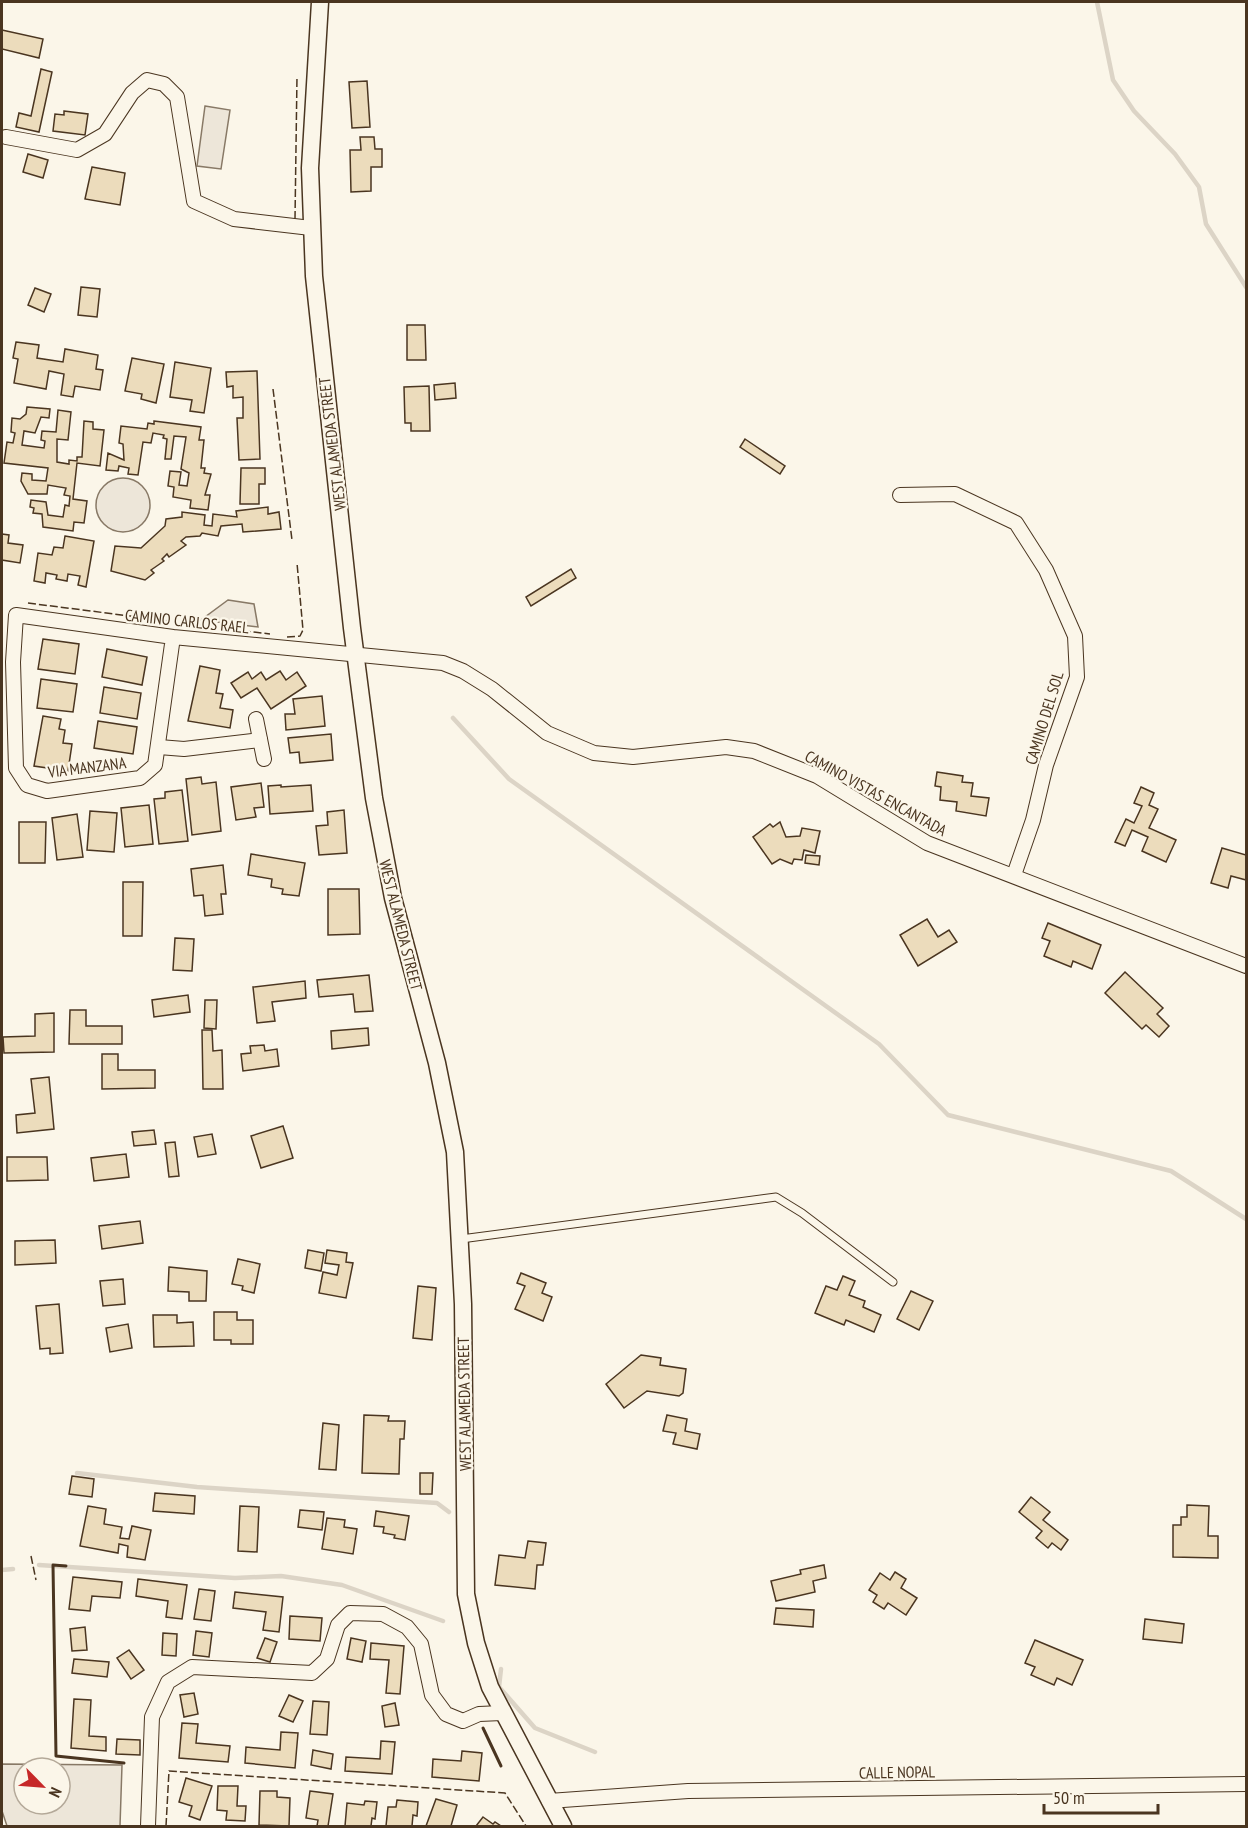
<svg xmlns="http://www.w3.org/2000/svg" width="1248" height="1828" font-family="'PT Sans Narrow',sans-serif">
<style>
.green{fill:#ede6d9;stroke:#887966;stroke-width:1.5;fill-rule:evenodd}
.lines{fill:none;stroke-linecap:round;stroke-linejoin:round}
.stream{stroke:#dcd4c6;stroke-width:4.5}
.building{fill:#ecdcbc;stroke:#4a3520;stroke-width:1.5}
.service-casing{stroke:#4a3520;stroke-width:9}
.minor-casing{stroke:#4a3520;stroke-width:16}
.tertiary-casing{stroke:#4a3520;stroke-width:19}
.service{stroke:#fbf6e9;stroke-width:7}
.minor{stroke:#fbf6e9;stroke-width:14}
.tertiary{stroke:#fbf6e9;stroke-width:16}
.fence{stroke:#4a3520;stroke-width:1.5;stroke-dasharray:8 3;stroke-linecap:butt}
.wall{stroke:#4a3520;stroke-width:3}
.labels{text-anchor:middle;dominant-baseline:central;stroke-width:4.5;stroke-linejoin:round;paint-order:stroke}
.street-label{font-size:16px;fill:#4a3520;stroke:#fbf6e9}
</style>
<rect width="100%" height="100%" fill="#fbf6e9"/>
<!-- green -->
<g class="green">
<path d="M205,106L230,110L221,169L197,166Z"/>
<circle cx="123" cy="505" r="27"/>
<path d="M228,600L254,604L258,627L201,620Z"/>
<path d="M2,1764L122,1765L120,1826H7L2,1811ZM24,1768H60V1804H24Z"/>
</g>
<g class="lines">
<!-- stream -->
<g class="stream">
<path d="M1097,2L1113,80L1134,111L1175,154L1199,187L1206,224L1246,287"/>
<path d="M453,718L509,779L879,1044L948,1115L1171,1171L1246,1219"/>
<path d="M77,1473L197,1487L437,1503L449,1512"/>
<path d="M39,1565L235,1578L281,1576L342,1585L443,1621"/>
<path d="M2,1570L13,1569"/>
<path d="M501,1669L499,1687L535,1728L595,1752"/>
</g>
</g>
<!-- building -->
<g class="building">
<path d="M2,30L43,39L39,58L2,49Z"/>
<path d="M41,69L52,72L39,132L16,127L19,113L31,116Z"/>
<path d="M367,81L370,127L352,128L349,82Z"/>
<path d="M64,111L88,114L85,135L53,131L55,114L64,115Z"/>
<path d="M360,137H374L375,149H382V167H371V191L351,192L350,150H361Z"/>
<path d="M28,154L48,160L43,178L23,172Z"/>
<path d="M92,167L125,173L120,205L85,199Z"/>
<path d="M81,287L100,289L97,317L78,315Z"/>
<path d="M35,288L51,294L44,312L28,305Z"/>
<path d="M407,325H425L426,360H407Z"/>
<path d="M16,342L39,345L37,358L63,362L65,349L98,355L96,369L103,370L100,390L75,386L73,397L61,395L64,374L49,371L46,389L14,383L18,359L13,358Z"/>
<path d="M132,358L164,364L156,403L141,399L142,394L125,391Z"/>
<path d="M175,362L211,368L204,413L190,411L192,400L170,397Z"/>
<path d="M257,371L260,459L239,460L237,418H243V397L233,398V386L227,387L226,372Z"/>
<path d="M455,383L456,398L435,400L434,385Z"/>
<path d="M429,386L430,431H411V423H405L404,387Z"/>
<path d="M27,407L50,409L49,418L41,417L35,433L24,431L22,445L44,448L45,441L41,440L42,431L56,432L58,410L71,412L68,440L57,439V462L69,464V460L77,461V457H82L84,421L93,422V429L104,430L100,466L77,463L73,499L87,501L84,523L74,522L73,531L43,527L42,514L33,513L34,508L30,507L31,500L46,502L48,515L63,517L65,505L69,506L70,496L64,495L66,488L48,485L47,494H28L21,481L22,473L32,474V480L46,481L48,468L4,463L7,442L13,443L15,433L11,432L12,418L20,419L26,414Z"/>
<path d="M154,421L201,427L199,440H204L201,468H205L204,473L211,474L205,495H210L208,510L190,508L191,500L173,497L174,487L168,486L170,471L181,472L179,485L187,486L189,473L181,469L186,437L174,436L171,459H165L167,439L163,438L164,435L153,433L151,443L143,442L138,475L128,474L129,468L119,466L118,471L106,470L108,453L124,460L123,444L119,443L121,426L147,429L148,423L154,424Z"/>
<path d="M745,439L785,466L780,474L740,447Z"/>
<path d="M241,468H265V484H259V504H240Z"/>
<path d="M268,507V514L279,512L281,529L243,532L242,524L221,526L218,536L202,533L200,536L186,537L181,541L186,545L169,557L167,554L162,559L164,561L151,570L154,573L145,580L111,571L115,546L141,548L165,526L166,519L182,517V512L205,515L204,525L212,526L213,514L237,517L236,511Z"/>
<path d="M2,534L9,535L8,543L23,545L20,563L2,560Z"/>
<path d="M65,536L94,541L86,587L78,585L80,576L68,574L67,581L56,579L57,575L46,573L45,583L34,581L38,553L52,555L54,547L63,548Z"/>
<path d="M571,569L576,578L531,606L526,597Z"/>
<path d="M43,639L79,644L75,674L38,669Z"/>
<path d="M107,649L147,657L142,685L102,677Z"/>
<path d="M200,666L220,670L216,693L223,694L220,708L233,710L230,728L188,721Z"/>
<path d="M280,671L286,680L297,672L306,686L271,709L257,688L241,698L231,683L248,672L252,679L261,672L266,680Z"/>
<path d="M41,679L77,684L73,712L37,708Z"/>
<path d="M104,687L141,693L137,719L100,713Z"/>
<path d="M322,696L325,726L286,730L285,714H295L293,699Z"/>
<path d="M43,716L61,719L59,729L65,730L63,743L72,744L68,771L34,766Z"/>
<path d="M98,721L137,727L133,754L94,748Z"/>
<path d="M331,734L333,760L300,763L299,752L290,753L288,738Z"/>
<path d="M937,772L963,776L962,782L973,783L971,796L989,798L986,816L956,811L957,802L940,800L941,787L935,786Z"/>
<path d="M201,777L202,784L216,782L221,831L192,835L186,779Z"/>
<path d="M261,783L264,807L254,808L256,817L236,820L231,787Z"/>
<path d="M281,785V787L311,785L313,811L270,814L268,786Z"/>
<path d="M1141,787L1154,793L1149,805L1158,809L1149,828L1176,840L1166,862L1142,851L1148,837L1132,830L1125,846L1115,842L1126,819L1134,823L1142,806L1134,803Z"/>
<path d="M182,790L188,841L159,844L154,799L165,798V792Z"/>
<path d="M149,805L153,844L125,847L121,808Z"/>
<path d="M344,810L347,853L319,855L316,826L328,825L327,812Z"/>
<path d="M90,811L117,813L114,852L87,850Z"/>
<path d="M77,814L83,857L57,860L52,818Z"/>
<path d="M19,822H46L45,863H19Z"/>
<path d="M780,822L786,837L800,836L802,828L820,831L815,853L804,850L802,860L794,859L792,864L780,859L772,864L753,837L770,824L773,827Z"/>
<path d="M1222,848L1246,855V880L1231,876L1228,888L1211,883Z"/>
<path d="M251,854L305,863L299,896L282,894L283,889L271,887L272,879L248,875Z"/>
<path d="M806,855L820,856L819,865L805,863Z"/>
<path d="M223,865L226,894H221L223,914L205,916L203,895L194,896L191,869Z"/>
<path d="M123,882H143L142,936H123Z"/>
<path d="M328,889H359L360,934L328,935Z"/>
<path d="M927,919L938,937L949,930L957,942L918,966L900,935Z"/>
<path d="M1048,923L1101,945L1092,969L1073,961L1071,967L1044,956L1050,941L1042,938Z"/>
<path d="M175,938L194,939L192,971L173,970Z"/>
<path d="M1125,972L1163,1008L1157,1014L1169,1026L1159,1037L1146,1025L1142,1029L1105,993Z"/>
<path d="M369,975L373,1011L355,1012L353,994L319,997L317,980Z"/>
<path d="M305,981L306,998L272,1002L275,1021L257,1023L253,987Z"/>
<path d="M188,995L190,1012L154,1017L152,1000Z"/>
<path d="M205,1000H217L216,1029L204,1028Z"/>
<path d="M70,1010H86V1026H122V1044H69Z"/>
<path d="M54,1013V1052L4,1053L3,1037L35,1036V1014Z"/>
<path d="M368,1028L369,1045L332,1049L331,1031Z"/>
<path d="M202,1030H212L213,1051L222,1050L223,1089H203Z"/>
<path d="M264,1045L265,1051L277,1049L279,1066L243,1071L241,1054L251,1053L250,1046Z"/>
<path d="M102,1054H118V1070H155V1088L102,1089Z"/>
<path d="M49,1077L54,1129L17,1133L16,1115L35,1113L31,1079Z"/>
<path d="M283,1126L293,1158L261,1168L251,1136Z"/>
<path d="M154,1130L156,1144L134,1146L132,1132Z"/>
<path d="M212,1134L216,1154L198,1157L194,1137Z"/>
<path d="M175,1142L179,1176L169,1177L165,1143Z"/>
<path d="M126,1154L129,1177L94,1181L91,1158Z"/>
<path d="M7,1157H47L48,1180L7,1181Z"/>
<path d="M140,1221L143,1243L102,1249L99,1226Z"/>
<path d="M55,1240L56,1263L15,1265V1241Z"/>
<path d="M308,1250L324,1253L321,1271L305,1268Z"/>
<path d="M327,1250L347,1253L346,1262L353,1263L346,1298L319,1293L323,1272L337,1275L339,1265L325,1263Z"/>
<path d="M238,1259L260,1264L254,1293L242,1290L243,1286L232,1284Z"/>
<path d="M169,1267L207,1271L206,1301H189V1292L168,1291Z"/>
<path d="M521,1273L546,1283L542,1293L552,1297L543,1321L515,1309L525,1286L517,1283Z"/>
<path d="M843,1276L855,1281L849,1295L865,1301L863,1307L881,1315L874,1332L846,1320L844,1325L815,1313L826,1286L837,1290Z"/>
<path d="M123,1279L125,1304L103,1306L100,1281Z"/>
<path d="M418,1286L436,1288L432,1340L413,1338Z"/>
<path d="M911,1291L933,1301L919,1330L897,1319Z"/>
<path d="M59,1304L63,1353L50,1354V1348L40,1349L36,1306Z"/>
<path d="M214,1312H237V1320H253V1344H231V1340H214Z"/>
<path d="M153,1315H177V1323L193,1322L194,1346L154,1347Z"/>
<path d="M128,1324L132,1348L110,1352L106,1328Z"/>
<path d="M641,1355L661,1358L660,1365L686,1369L683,1393L679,1396L647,1391L624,1408L606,1384Z"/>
<path d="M364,1415L389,1416L388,1421H405L404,1439H400L399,1474L362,1473Z"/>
<path d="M667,1415L687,1419L685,1431L700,1434L697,1449L673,1444L676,1433L663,1431Z"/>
<path d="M323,1423L339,1425L336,1470L319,1469Z"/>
<path d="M420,1473H433L432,1494H420Z"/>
<path d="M72,1476L94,1479L92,1497L69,1494Z"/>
<path d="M155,1493L195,1496L194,1514L153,1511Z"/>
<path d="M1031,1497L1050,1512L1043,1520L1068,1540L1061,1550L1052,1543L1048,1548L1036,1538L1042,1531L1019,1512Z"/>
<path d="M1187,1505L1209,1506L1208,1536H1218V1558L1173,1557V1525H1181V1517H1187Z"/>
<path d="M88,1506L106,1509L104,1524L122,1527L120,1538L129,1539L132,1526L151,1530L145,1560L127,1557L128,1546L119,1544L118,1553L80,1546Z"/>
<path d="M240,1506L259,1507L257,1552L238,1551Z"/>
<path d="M300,1510L324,1512L322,1530L298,1527Z"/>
<path d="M376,1511L409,1516L405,1540L394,1538L395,1535L383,1533L384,1527L374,1526Z"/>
<path d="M327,1518L345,1520L344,1527L357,1529L353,1554L322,1549Z"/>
<path d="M528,1541L546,1543L543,1565H537L535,1589L495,1585L499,1555L525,1558Z"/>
<path d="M824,1565L826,1578L813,1581L815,1592L776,1601L771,1581L801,1574L800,1570Z"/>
<path d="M895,1572L906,1579L901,1588L917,1598L906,1615L888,1603L884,1609L873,1602L877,1595L869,1590L880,1573L890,1580Z"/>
<path d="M73,1577L122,1582L120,1598L92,1596L90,1611L69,1609Z"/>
<path d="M138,1579L187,1585L182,1619L166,1617L168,1601L136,1596Z"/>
<path d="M199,1589L215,1591L211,1621L194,1619Z"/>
<path d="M235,1592L283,1597L279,1632L263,1630L266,1612L233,1608Z"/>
<path d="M776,1608L814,1610L813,1627L774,1624Z"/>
<path d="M290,1616L322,1618L320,1641L289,1639Z"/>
<path d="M1145,1619L1184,1624L1182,1643L1143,1639Z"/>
<path d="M85,1627L87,1650L72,1651L70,1629Z"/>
<path d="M196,1631L212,1633L209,1657L193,1655Z"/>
<path d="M163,1633L177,1634L176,1656L162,1655Z"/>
<path d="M265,1638L277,1642L270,1662L257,1658Z"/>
<path d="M351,1638L366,1641L362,1662L347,1659Z"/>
<path d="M1035,1640L1083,1660L1072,1685L1057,1678L1054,1685L1031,1675L1035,1667L1025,1663Z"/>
<path d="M371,1643L404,1646L400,1694L386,1693L389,1660L370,1659Z"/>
<path d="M129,1650L144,1670L131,1679L117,1658Z"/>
<path d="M74,1659L109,1662L107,1677L72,1673Z"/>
<path d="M194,1693L198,1714L184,1717L180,1695Z"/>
<path d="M289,1695L303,1701L293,1722L279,1716Z"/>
<path d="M74,1699L91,1700L89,1736L106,1737V1751L71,1748Z"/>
<path d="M313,1701L329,1702L327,1735L310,1734Z"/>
<path d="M395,1703L399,1725L385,1727L382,1706Z"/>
<path d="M182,1723L198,1724L196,1743L230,1746L228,1762L179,1758Z"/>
<path d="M281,1732L298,1733L295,1768L245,1763L246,1747L280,1750Z"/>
<path d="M117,1739L140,1740V1755L116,1754Z"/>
<path d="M381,1741L395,1742L392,1774L345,1771L346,1757L380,1759Z"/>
<path d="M313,1750L333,1754L331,1769L311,1765Z"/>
<path d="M462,1751L482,1753L479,1781L432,1777L433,1759L461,1761Z"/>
<path d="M186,1778L212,1786L200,1820L189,1816L192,1806L179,1802Z"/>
<path d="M218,1786H238L237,1806H246L245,1821L226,1820L227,1811L217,1810Z"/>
<path d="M260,1791H277V1797L290,1798L289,1826L259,1825Z"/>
<path d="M310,1791L333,1794L328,1826H317L318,1820L306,1818Z"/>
<path d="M436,1799L457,1805L451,1826H426Z"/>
<path d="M397,1800L418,1802L417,1816L413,1815L412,1826H386L388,1807H396Z"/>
<path d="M365,1801L377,1802L375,1819L372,1818L371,1826H345L347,1803L364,1805Z"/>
<path d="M483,1817L493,1824L495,1822L501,1826H476Z"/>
</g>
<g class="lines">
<!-- service casing -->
<g class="service-casing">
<path id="service" d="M461,1239L776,1197L802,1213L893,1282"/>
</g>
<!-- minor casing -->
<g class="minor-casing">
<g id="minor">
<path d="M6,137L77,150L105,134L132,93L147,80L164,84L177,97L194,201L234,219L311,228"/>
<path d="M900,495L955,494L1016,523L1046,570L1075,636L1077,677L1046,765L1033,820L1014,875"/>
<path d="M173,637L155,765L140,778L47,791L27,785L16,768L13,662L16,615L173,637L443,663L463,671L492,689L547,733L594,753L633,757L726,747L754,751L817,776L927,843L1246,966"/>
<path d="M256,719L264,759"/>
<path d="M159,747L184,749L260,740"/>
<path d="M549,1801L688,1791L1246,1784"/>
<path d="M148,1826L152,1717L168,1682L192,1667L312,1673L327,1659L338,1625L350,1613L383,1614L407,1627L421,1644L432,1695L446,1714L463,1721L479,1714L502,1713"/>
</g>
</g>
<!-- tertiary casing -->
<g class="tertiary-casing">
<path id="tertiary" d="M320,2L310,168L314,276L352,628L374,798L393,898L437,1063L455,1152L463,1304L466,1594L476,1643L490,1687L563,1826"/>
</g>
<!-- service -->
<use href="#service" class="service"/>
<!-- minor -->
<use href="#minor" class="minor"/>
<!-- tertiary -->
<use href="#tertiary" class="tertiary"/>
<!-- fence -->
<g class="fence">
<path d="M295,219L297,76"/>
<path d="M273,389L292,540"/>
<path d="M28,603L169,621"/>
<path d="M188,624L270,634"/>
<path d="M287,637L300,636L303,630L297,563"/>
<path d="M31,1556L36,1580"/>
<path d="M166,1826L169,1771L505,1793L526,1826"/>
</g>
<!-- wall -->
<g class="wall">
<path d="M66,1566L53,1565L56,1756L124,1763"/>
<path d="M483,1728L501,1766"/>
</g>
</g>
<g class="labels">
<!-- street labels -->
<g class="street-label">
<text transform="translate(332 444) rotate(-97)">WEST ALAMEDA STREET</text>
<text transform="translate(187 621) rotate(6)">CAMINO CARLOS RAEL</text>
<text transform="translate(1044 718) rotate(-73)">CAMINO DEL SOL</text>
<text transform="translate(87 767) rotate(-7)">VIA MANZANA</text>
<text transform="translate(876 793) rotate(29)">CAMINO VISTAS ENCANTADA</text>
<text transform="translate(401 925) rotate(76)">WEST ALAMEDA STREET</text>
<text transform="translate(464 1404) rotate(-91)">WEST ALAMEDA STREET</text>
<text transform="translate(897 1772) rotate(-1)">CALLE NOPAL</text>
</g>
</g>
<!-- border -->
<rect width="1248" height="1828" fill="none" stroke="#4a3520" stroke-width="6"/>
<!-- north arrow -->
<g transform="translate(42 1786) rotate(115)"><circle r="28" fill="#fbf6e9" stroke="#b4a999" stroke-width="1.5"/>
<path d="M0-4.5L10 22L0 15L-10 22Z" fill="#c62828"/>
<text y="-9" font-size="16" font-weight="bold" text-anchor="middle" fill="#4a3520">N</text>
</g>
<!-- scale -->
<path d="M1044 1804v9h114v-9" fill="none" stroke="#4a3520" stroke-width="3"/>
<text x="1053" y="1804" font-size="18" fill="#4a3520" stroke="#fbf6e9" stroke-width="4.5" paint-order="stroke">50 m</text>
</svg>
